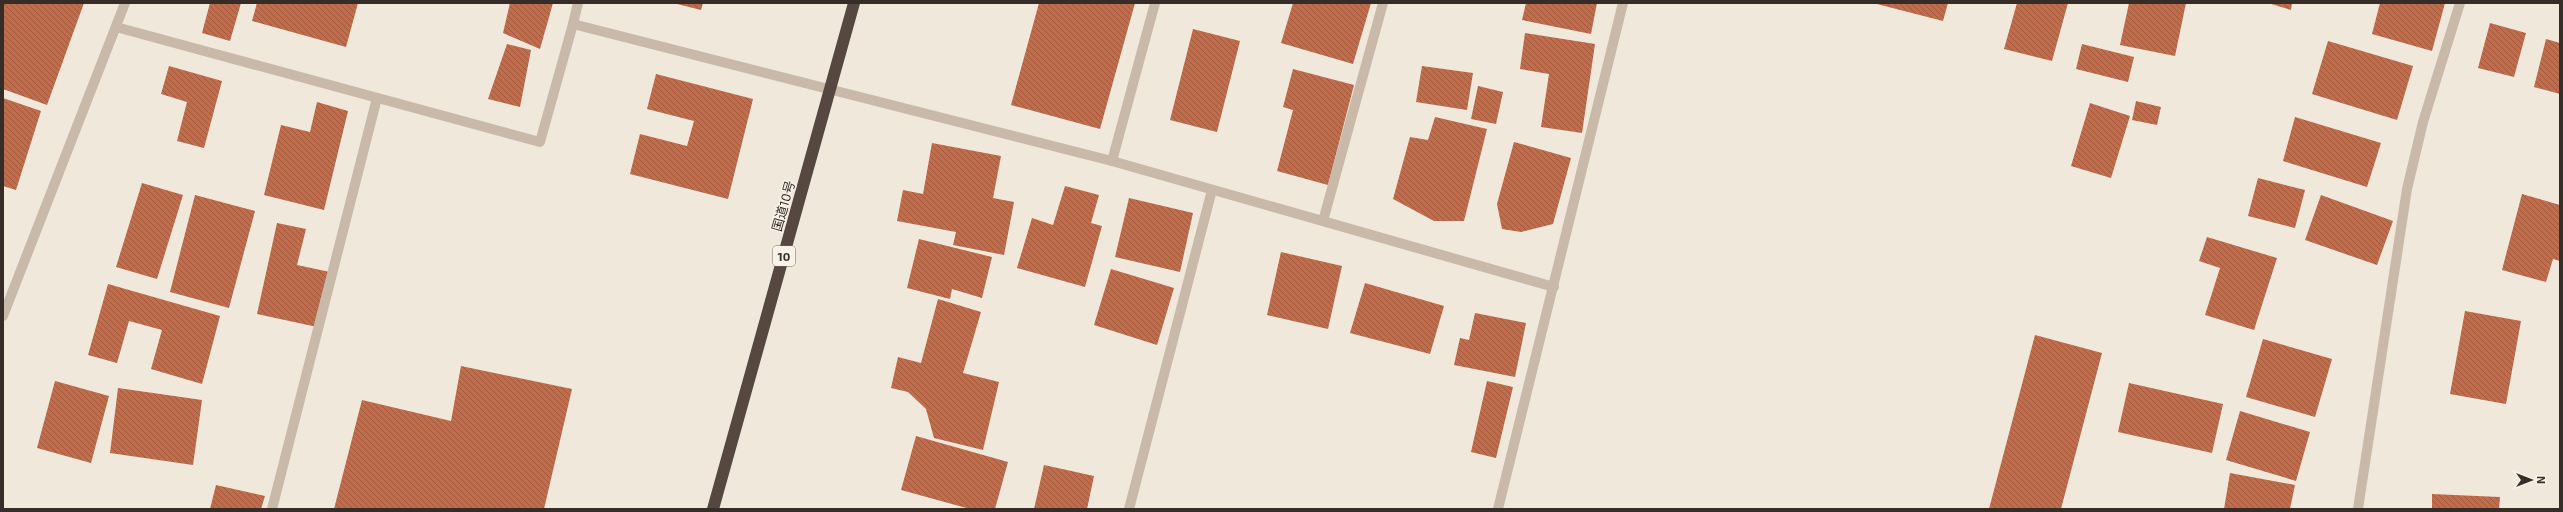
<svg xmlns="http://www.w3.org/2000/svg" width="2563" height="512" font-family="'Exo 2','Noto Sans JP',sans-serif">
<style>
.building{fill:url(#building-back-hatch)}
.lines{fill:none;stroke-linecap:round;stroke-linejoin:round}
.minor{stroke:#c9b9a8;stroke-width:10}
.highway{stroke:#564840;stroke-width:12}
.labels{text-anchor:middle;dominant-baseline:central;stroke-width:3;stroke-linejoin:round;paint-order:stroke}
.shield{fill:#f9f2e8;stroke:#706862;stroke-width:1}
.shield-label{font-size:12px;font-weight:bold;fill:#362d28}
.street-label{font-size:13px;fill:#362d28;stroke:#f9f2e8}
</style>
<defs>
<pattern id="building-back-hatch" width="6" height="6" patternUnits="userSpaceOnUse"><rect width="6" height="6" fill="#c16c4a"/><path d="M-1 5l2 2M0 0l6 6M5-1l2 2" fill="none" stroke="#9e593e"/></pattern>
</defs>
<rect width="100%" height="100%" fill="#f1e8dc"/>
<!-- building -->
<g class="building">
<path d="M3,3H84L47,105L3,89Z"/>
<path d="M210,3H241L230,41L202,33Z"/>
<path d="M257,3H358L346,47L252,21Z"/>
<path d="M510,3H553L540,49L503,33Z"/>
<path d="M673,3H703L701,10Z"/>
<path d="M1039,3H1135L1100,129L1011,105Z"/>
<path d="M1293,3H1371L1353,64L1281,43Z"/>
<path d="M1526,3H1597L1591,34L1522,20Z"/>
<path d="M1873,3H1948L1943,21Z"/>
<path d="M2017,3H2068L2052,61L2004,49Z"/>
<path d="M2129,3H2186L2175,56L2120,45Z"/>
<path d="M2268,3H2292L2291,10Z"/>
<path d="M2380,3H2445L2432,51L2372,34Z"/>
<path d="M2490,23L2526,33L2514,77L2478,68Z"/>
<path d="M1193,29L1240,41L1217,132L1170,120Z"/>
<path d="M1525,33L1595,44L1582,133L1541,127L1549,74L1520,69Z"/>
<path d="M2546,39L2560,43V94L2534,87Z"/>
<path d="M2328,41L2413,66L2397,120L2312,94Z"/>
<path d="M507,44L531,50L520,107L488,99Z"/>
<path d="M2082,44L2134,57L2128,82L2076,69Z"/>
<path d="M169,66L222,81L204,148L177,141L187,102L161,94Z"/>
<path d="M1422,66L1473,73L1467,110L1416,102Z"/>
<path d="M1293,69L1354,85L1328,185L1277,171L1293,110L1283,107Z"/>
<path d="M656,74L753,99L728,199L630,174L640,134L687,146L694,121L647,109Z"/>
<path d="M1478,86L1503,92L1496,124L1471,119Z"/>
<path d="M3,98L41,111L16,190L3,186Z"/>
<path d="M2136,101L2161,107L2157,125L2132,120Z"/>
<path d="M317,102L348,111L324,210L264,195L281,125L310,132Z"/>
<path d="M2090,103L2130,116L2111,178L2071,166Z"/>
<path d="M1435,117L1487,129L1464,221H1434L1393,199L1410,137L1428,140Z"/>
<path d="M2295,117L2381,143L2367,187L2283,161Z"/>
<path d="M1514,142L1571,158L1553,224L1521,232L1502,229L1497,204Z"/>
<path d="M932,143L1001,156L993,198L1014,202L1004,255L953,245L956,232L897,221L903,190L923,194Z"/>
<path d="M2258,178L2305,190L2295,228L2248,216Z"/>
<path d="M142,183L183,195L157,279L116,267Z"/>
<path d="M1065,186L1099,195L1091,223L1102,226L1085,287L1017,268L1032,218L1053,225Z"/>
<path d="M2522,194L2560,205V261L2553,259L2546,282L2502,270Z"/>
<path d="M195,195L255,211L229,308L170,292Z"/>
<path d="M2321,195L2393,221L2377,265L2305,240Z"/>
<path d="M1129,198L1193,213L1180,272L1115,257Z"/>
<path d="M277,223L306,229L297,265L330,272L317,327L257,314Z"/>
<path d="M2207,237L2277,258L2254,330L2205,315L2220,268L2199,261Z"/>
<path d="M919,239L992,257L982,298L952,289L950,299L907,288Z"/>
<path d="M1281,252L1342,266L1328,329L1267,315Z"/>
<path d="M1111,269L1174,288L1157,345L1094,325Z"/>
<path d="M1365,283L1444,306L1430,354L1350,333Z"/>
<path d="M108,284L220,316L202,384L151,369L162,330L129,321L117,363L88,355Z"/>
<path d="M938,299L981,312L963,373L999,382L983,450L934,438L926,409L908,392L891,388L898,357L921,363Z"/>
<path d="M2465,311L2521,321L2506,404L2450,394Z"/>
<path d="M1475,313L1526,323L1515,377L1454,365L1460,338L1469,340Z"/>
<path d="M2035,335L2102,353L2061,509H1989Z"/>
<path d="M2263,339L2332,359L2315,417L2246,397Z"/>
<path d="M461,366L572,389L544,509H334L362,400L451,421Z"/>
<path d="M55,381L109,396L91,463L37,448Z"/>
<path d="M1487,381L1513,387L1496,458L1471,452Z"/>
<path d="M2129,383L2223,404L2212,453L2118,432Z"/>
<path d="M118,388L202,400L193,465L110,453Z"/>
<path d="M2240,411L2310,432L2296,481L2226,460Z"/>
<path d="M916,436L1008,462L995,509H970L901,490Z"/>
<path d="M1044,465L1094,476L1087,509H1034Z"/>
<path d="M2230,473L2295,485L2290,509H2224Z"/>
<path d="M216,485L265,496L261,509H210Z"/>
<path d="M2432,494L2500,497L2499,509H2432Z"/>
</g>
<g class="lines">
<!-- minor -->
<g class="minor">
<path d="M573,24L578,3"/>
<path d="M116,27L540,142L573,24L1112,161L1554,287"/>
<path d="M1112,161L1155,3"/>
<path d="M1323,221L1383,3"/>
<path d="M3,316L125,3"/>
<path d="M272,509L377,98"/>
<path d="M1129,509L1212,190"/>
<path d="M1498,509L1623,3"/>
<path d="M2358,509L2407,189L2423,122L2460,3"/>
</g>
<!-- highway -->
<path class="highway" d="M713,509L854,3"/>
</g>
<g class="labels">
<!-- shield labels -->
<rect class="shield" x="773" y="246" width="22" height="20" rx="3"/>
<g class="shield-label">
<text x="784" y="256">10</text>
</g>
<!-- street labels -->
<g class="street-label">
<text transform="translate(783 206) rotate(-74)">国道10号</text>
</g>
</g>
<!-- border -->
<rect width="2563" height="512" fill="none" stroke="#362d28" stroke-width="8"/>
<!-- north arrow -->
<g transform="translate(2531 480) rotate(90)" stroke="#f9f2e8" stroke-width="3" paint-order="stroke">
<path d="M0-3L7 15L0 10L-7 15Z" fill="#362d28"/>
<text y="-6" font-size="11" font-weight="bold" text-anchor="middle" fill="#362d28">N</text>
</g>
</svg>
